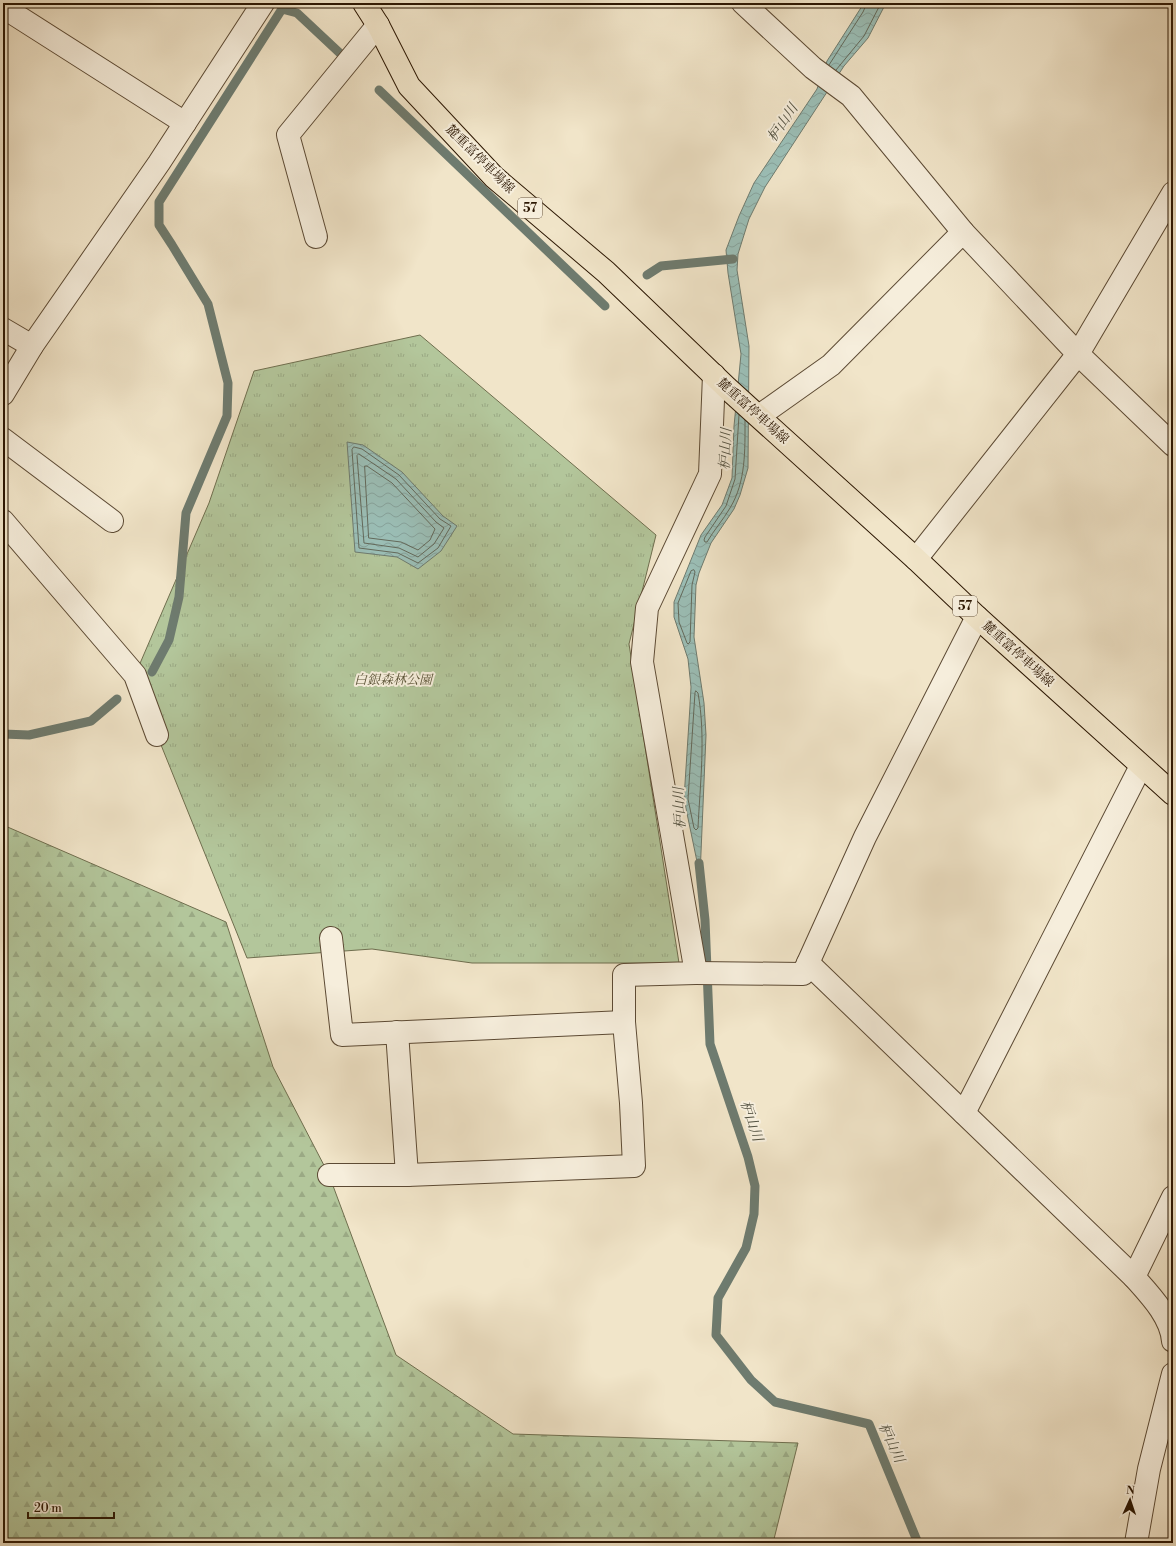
<svg xmlns="http://www.w3.org/2000/svg" width="1176" height="1546" font-family="'Libre Bodoni','Noto Serif JP',serif">
<style>
.forest{fill:url(#forest-firs);stroke:#6f6e4e}
.park{fill:url(#park-tufts);stroke:#6f6e4e}
.water{fill:url(#water-waves);stroke:#6e7b6f}
.lines{fill:none;stroke-linecap:round;stroke-linejoin:round}
.shore{stroke:#636a5c;stroke-width:1}
.stream{stroke:#6e7b6f;stroke-width:9}
.minor-casing{stroke:#5c4a34;stroke-width:24}
.major-casing{stroke:#2b1602;stroke-width:24}
.minor{stroke:#f6eedc;stroke-width:22}
.major{stroke:#f1e5c9;stroke-width:22}
.labels{text-anchor:middle;dominant-baseline:central;stroke-width:4;stroke-linejoin:round;paint-order:stroke}
.shield{fill:#f6eedc;stroke:#685743;stroke-width:1}
.shield-label{font-size:12px;font-weight:bold;fill:#2b1602}
.street-label{font-size:13px;fill:#2b1602;stroke:#f6eedc}
.park-label{font-size:13px;font-style:italic;fill:#5b5438;stroke:#f6eedc}
.water-label{font-size:14px;font-style:italic;fill:#525141;stroke:#f6eedc}
</style>
<defs>
<pattern id="forest-firs" width="22" height="20" patternUnits="userSpaceOnUse"><rect width="22" height="20" fill="#b3c69b"/><path d="M5 1l3.5 6h-7zM16 11l3.5 6h-7z" fill="#9aa984"/></pattern>
<pattern id="park-tufts" width="24" height="20" patternUnits="userSpaceOnUse"><rect width="24" height="20" fill="#b3c69b"/><path d="M3 7l-1-3M5 7V3M7 7l1-3M15 17l-1-3M17 17v-4M19 17l1-3" fill="none" stroke="#9aa984"/></pattern>
<pattern id="water-waves" width="16" height="10" patternUnits="userSpaceOnUse"><rect width="16" height="10" fill="#9bbfb7"/><path d="M0 5q4-4 8 0t8 0" fill="none" stroke="#86a39c"/></pattern>
</defs>
<rect width="100%" height="100%" fill="#f1e5c9"/>
<filter id="stains"><feTurbulence type="fractalNoise" baseFrequency=".005" numOctaves="4"/><feColorMatrix values="0 0 0 0 .2 0 0 0 0 .09 0 0 0 0 .02 0 0 0 .5 -.17"/></filter>
<radialGradient id="worn" r=".72"><stop offset=".6" stop-color="#630" stop-opacity="0"/><stop offset="1" stop-color="#630" stop-opacity=".3"/></radialGradient>
<!-- forest -->
<path class="forest" d="M3,825L226,922L273,1067L329,1175L396,1355L513,1434L798,1443L773,1543H3Z"/>
<!-- park -->
<path class="park" d="M420,335L656,535L629,644L679,963H472L372,949L247,958L157,735L135,675L209,503L254,371Z"/>
<!-- water -->
<g class="water">
<path d="M864,3H886L868,38L844,66L765,187L749,219L738,254L737,270L749,346L748,468L740,495L734,509L711,543L699,573L696,585L694,637L704,703L706,735L700,876L684,799L690,706L691,687L688,659L674,617V602L701,535L722,505L732,478L734,426L741,354L728,273L726,250L739,216L754,183L817,89L827,61Z"/>
<path d="M347,442L363,445L402,472L443,516L457,526L441,551L418,569L397,557L355,552Z"/>
</g>
<g class="lines">
<!-- shore -->
<g class="shore">
<path d="M829,65L863,12L867,3"/>
<path d="M836,70L864,36L881,3"/>
<path d="M739,415L735,479L726,506L705,537L704,540L705,542H707C714,530 723,520 730,508C746,482 745,450 745,420"/>
<path d="M354,447L362,449L399,475L440,519L451,526L438,548L418,563L398,553L359,548L352,450Z"/>
<path d="M359,454L396,479L436,522L444,528L434,544L418,557L399,548L364,543L357,456Z"/>
<path d="M365,466H367L392,483L435,529L430,540L418,550L401,542L369,538Z"/>
<path d="M694,570L695,572L692,585L690,642L688,644L687,643L679,622L678,603L691,571Z"/>
<path d="M696,691L698,693C706,737 700,784 698,828L696,830L694,828L688,799L695,693Z"/>
</g>
<!-- stream -->
<g class="stream">
<path d="M379,90L605,306"/>
<path d="M647,275L661,266L733,259"/>
<path d="M152,672L169,640L179,597L186,513L227,416L228,383L208,304L172,245L159,225V202L282,9L297,13L344,57"/>
<path d="M3,734L29,735L91,721L117,699"/>
<path d="M699,863L705,920L710,1044L748,1157L755,1186L754,1214L746,1248L718,1298L716,1335L751,1380L775,1402L869,1424L918,1543"/>
</g>
<!-- minor casing -->
<g class="minor-casing">
<g id="minor">
<path d="M743,3L813,68L851,96L963,232"/>
<path d="M3,7L185,123"/>
<path d="M316,237L288,135L378,25"/>
<path d="M3,329L32,346"/>
<path d="M3,394L32,346L159,163L263,3"/>
<path d="M759,416L831,365L963,232L1078,354L1173,445"/>
<path d="M3,439L112,521"/>
<path d="M3,521L135,675L157,735"/>
<path d="M916,559L1078,354L1173,193"/>
<path d="M331,938L342,1035L624,1022"/>
<path d="M808,963L1134,1277"/>
<path d="M696,973L803,974L865,837L977,617"/>
<path d="M397,1032L407,1175L634,1166L631,1103L624,1022V975L696,973L642,662L647,608L710,474L714,375"/>
<path d="M964,1113L1141,766"/>
<path d="M329,1175H407"/>
<path d="M1173,1197L1134,1277C1149,1294 1171,1316 1173,1341"/>
<path d="M1136,1543L1149,1469L1173,1374"/>
</g>
</g>
<!-- major casing -->
<g class="major-casing">
<path id="major" d="M364,3L378,25L409,86L494,177L606,272L727,388L916,559L977,617L1173,794"/>
</g>
<!-- minor -->
<use href="#minor" class="minor"/>
<!-- major -->
<use href="#major" class="major"/>
</g>
<g class="labels">
<!-- shield labels -->
<g class="shield">
<rect x="518" y="198" width="24" height="20" rx="3"/>
<rect x="953" y="596" width="24" height="20" rx="3"/>
</g>
<g class="shield-label">
<text x="530" y="208">57</text>
<text x="965" y="606">57</text>
</g>
<!-- street labels -->
<g class="street-label">
<text transform="translate(480 159) rotate(45)">麓重富停車場線</text>
<text transform="translate(753 411) rotate(42)">麓重富停車場線</text>
<text transform="translate(1018 654) rotate(42)">麓重富停車場線</text>
</g>
<!-- park labels -->
<g class="park-label">
<text x="393" y="680">白銀森林公園</text>
</g>
<!-- water labels -->
<g class="water-label">
<text transform="translate(783 123) rotate(-56)">枦山川</text>
<text transform="translate(726 449) rotate(-87)">枦山川</text>
<text transform="translate(680 808) rotate(-93)">枦山川</text>
<text transform="translate(751 1121) rotate(71)">枦山川</text>
<text transform="translate(891 1443) rotate(65)">枦山川</text>
</g>
</g>
<!-- margin -->
<rect width="1176" height="1546" fill="none" stroke="#f1e5c9" stroke-width="16"/>
<rect x="4" y="4" width="1168" height="1538" fill="none" stroke="#2b1602" stroke-width="2"/>
<rect x="8" y="8" width="1160" height="1530" fill="none" stroke="#2b1602"/>
<!-- north arrow -->
<g transform="translate(1130 1500) rotate(3)" stroke="#f6eedc" stroke-width="3" paint-order="stroke">
<path d="M0-3L7 15L0 10L-7 15Z" fill="#2b1602"/>
<text y="-6" font-size="11" font-weight="bold" text-anchor="middle" fill="#2b1602">N</text>
</g>
<!-- scale -->
<path d="M28 1512v6h86v-6" fill="none" stroke="#2b1602" stroke-width="2"/>
<text x="34" y="1512" font-size="12" fill="#2b1602" stroke="#f6eedc" stroke-width="3" paint-order="stroke">20 m</text>
<rect width="100%" height="100%" filter="url(#stains)"/>
<rect width="100%" height="100%" fill="url(#worn)"/>
</svg>
